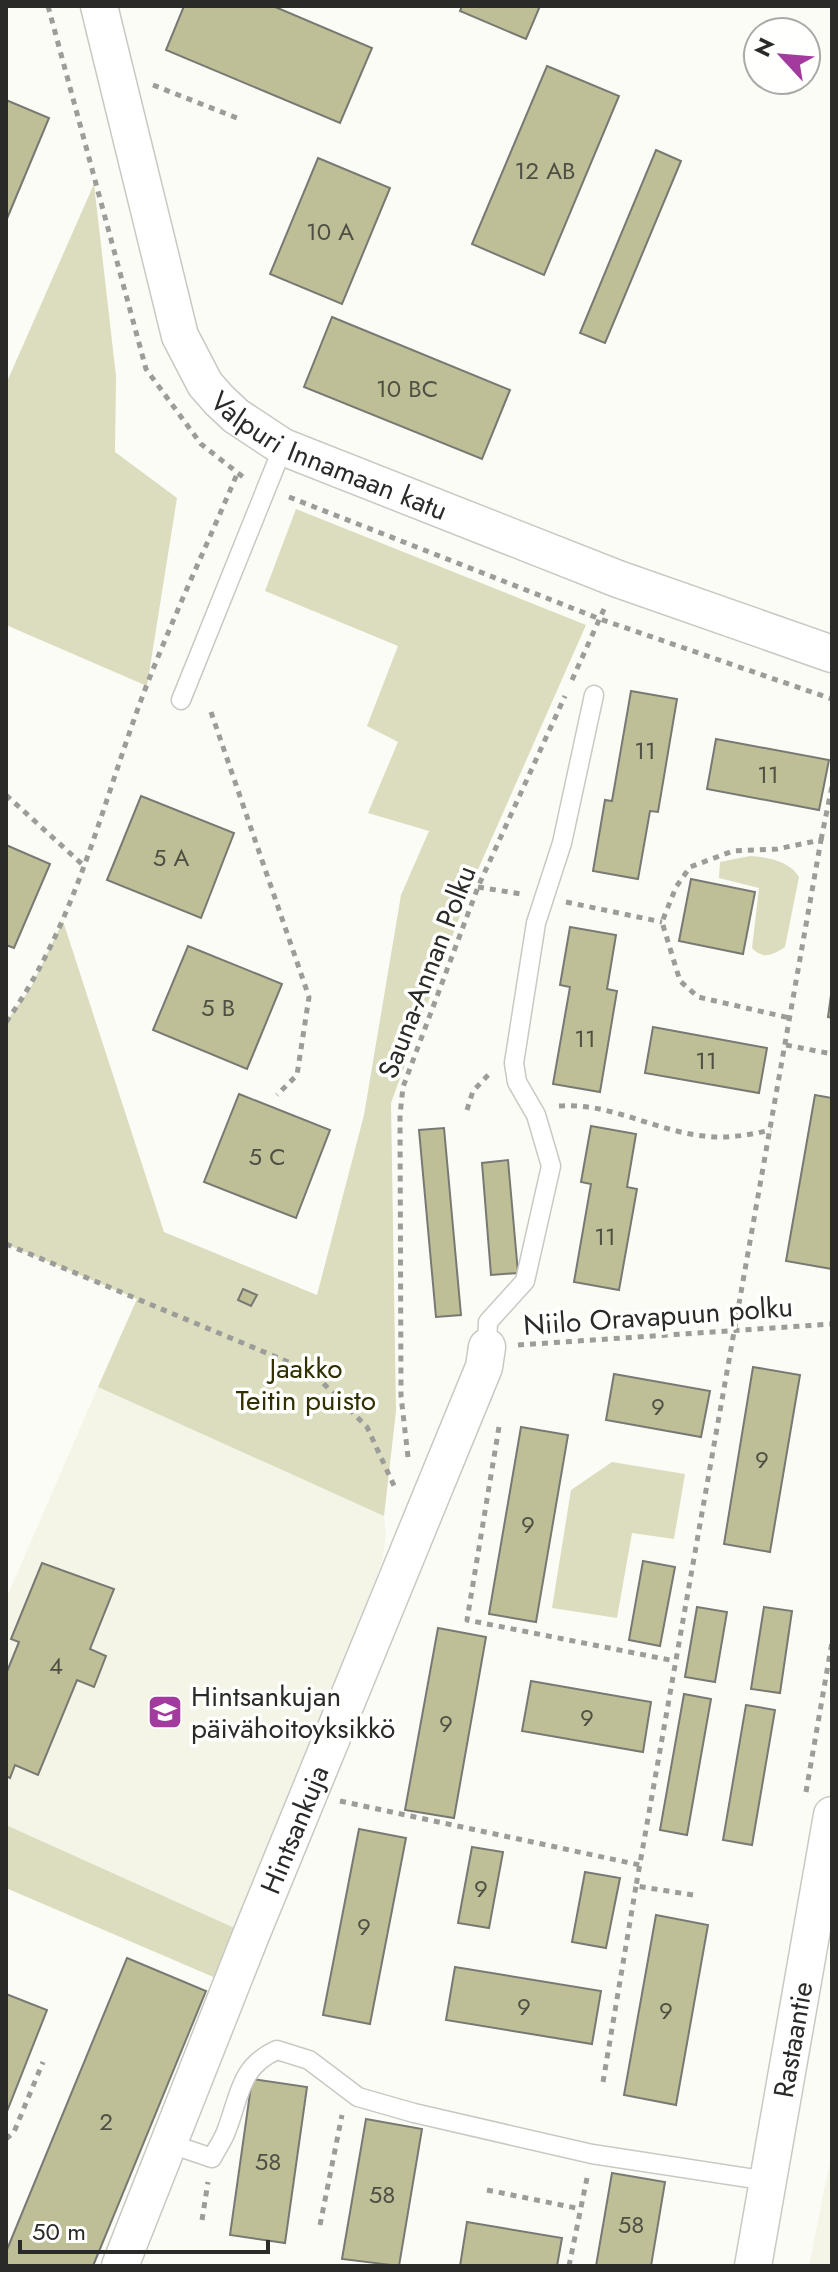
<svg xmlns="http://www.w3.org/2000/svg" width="838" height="2272" font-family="Jost,sans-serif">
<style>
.built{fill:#f4f4e7}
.green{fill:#dcdcbe}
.building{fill:#bfbf97;stroke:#797974;stroke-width:2}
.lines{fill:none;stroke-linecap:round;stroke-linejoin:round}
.service-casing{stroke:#c9c9c4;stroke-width:21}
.minor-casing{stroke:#c9c9c4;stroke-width:39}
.path{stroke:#9c9c99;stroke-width:5;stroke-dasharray:6 6;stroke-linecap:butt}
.service{stroke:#fff;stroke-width:18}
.minor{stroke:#fff;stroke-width:36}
.labels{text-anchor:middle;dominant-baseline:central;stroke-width:7;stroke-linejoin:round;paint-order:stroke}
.number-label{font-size:24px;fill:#4f4f44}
.street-label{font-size:28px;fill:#2a2a28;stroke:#fffffe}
.park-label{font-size:28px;fill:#323000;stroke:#fffffe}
.poi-label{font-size:28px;fill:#2a2a28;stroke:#fffffe;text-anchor:start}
</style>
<rect width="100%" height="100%" fill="#fcfcf7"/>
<!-- built -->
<g class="built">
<path d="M98,1387L384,1516L386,1536L381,1565L239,1930L6,1825V1599Z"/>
<path d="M832,2152V2266H809Z"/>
</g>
<!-- green -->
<g class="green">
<path d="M94,184L116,376L115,452L177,498L147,686L6,625V384Z"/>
<path d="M296,509L586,625L472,883L391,1103L396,1411L384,1516L98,1387L137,1299L6,1244V1022L30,989L63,921L164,1232L317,1295L364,1115L401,895L429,831L368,813L398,742L367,726L398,646L265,591Z"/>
<path d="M750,856C767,857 790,861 799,877L785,947C773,955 763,960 752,948L759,888L719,878L720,862Z"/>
<path d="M612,1462L685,1474L674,1539L632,1533L617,1618L552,1608L571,1490Z"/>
<path d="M6,1825L239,1930L218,1979L6,1888Z"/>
</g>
<!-- building -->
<g class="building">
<path d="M184,6H273L372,48L340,123L166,50Z"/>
<path d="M462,6H540L526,39L460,11Z"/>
<path d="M547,66L619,96L544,275L472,244Z"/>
<path d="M6,100L49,118L6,221Z"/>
<path d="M656,150L681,161L605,343L580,333Z"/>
<path d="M318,158L390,188L342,304L270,274Z"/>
<path d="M332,317L510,390L482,459L304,387Z"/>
<path d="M631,691L677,699L658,812L650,811L638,879L593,871L605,800L612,801Z"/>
<path d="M716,739L829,760L819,810L707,789Z"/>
<path d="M141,796L234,833L201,918L107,880Z"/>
<path d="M6,845L50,864L14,948L6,945Z"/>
<path d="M691,879L755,892L743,954L679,941Z"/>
<path d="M570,927L616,935L607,989L617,991L600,1092L553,1084L570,987L560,985Z"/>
<path d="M188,946L282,984L247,1069L153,1030Z"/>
<path d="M832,988V1018L828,1017Z"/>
<path d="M653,1027L767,1048L759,1093L645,1073Z"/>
<path d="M239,1094L330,1130L296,1218L204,1182Z"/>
<path d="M815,1095L832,1098V1269L786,1261Z"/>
<path d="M591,1126L636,1134L627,1187L637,1189L619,1290L574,1282L591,1184L581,1182Z"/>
<path d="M444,1128L461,1315L436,1317L419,1130Z"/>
<path d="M508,1160L518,1273L491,1275L482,1163Z"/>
<path d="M243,1289L257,1295L251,1306L238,1300Z"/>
<path d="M753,1367L800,1375L770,1552L724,1544Z"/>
<path d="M614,1374L710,1391L701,1437L606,1420Z"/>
<path d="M521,1427L568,1435L536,1622L489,1614Z"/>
<path d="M643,1561L675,1567L660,1646L629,1640Z"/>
<path d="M42,1563L114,1589L90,1649L106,1656L94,1687L77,1680L38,1775L15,1765L10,1778L6,1776V1674L19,1642L11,1639Z"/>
<path d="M697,1607L727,1612L715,1682L685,1677Z"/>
<path d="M764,1607L792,1611L780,1693L751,1689Z"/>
<path d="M438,1628L486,1637L454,1818L405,1810Z"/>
<path d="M531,1681L651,1702L643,1752L522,1731Z"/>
<path d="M684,1694L711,1699L687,1835L660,1830Z"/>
<path d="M746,1705L775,1710L752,1845L723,1840Z"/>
<path d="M359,1829L406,1838L370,2024L323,2015Z"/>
<path d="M472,1847L503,1852L489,1928L458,1923Z"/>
<path d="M585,1872L620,1878L606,1948L572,1942Z"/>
<path d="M656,1915L708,1925L676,2105L624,2095Z"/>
<path d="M127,1958L206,1991L93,2266H6V2252Z"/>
<path d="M455,1967L601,1991L592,2044L446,2020Z"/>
<path d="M6,1994L47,2010L6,2114Z"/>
<path d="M252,2079L307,2087L285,2243L230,2235Z"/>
<path d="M366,2119L422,2129L399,2266L342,2259Z"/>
<path d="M612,2173L665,2182L651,2266H596Z"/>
<path d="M467,2222L562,2238L557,2266H460Z"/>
</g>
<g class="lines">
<!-- service casing -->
<g class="service-casing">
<g id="service">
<path d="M181,700L283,447"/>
<path d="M487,1347L488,1322L525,1281L551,1166L536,1115L517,1082L514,1063L536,923L562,843L594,695"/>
<path d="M168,2143L212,2158C217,2148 224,2139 227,2129C240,2095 240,2066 277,2050L309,2060L358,2097L414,2113L592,2154L768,2181"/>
</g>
</g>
<!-- minor casing -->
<g class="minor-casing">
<g id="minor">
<path id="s1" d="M99,6L180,336L205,384L219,400L236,416L283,447L618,579L832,654"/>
<path id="s2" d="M120,2266L251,1935L484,1367L487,1347"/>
<path id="s3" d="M753,2266L832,1815"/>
</g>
</g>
<!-- path -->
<g class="path">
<path d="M48,6L146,369L201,444L243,477"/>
<path d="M153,85L237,118"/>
<path d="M289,497L600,619L832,699"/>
<path d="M572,680L604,609"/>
<path d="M211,712L309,997L297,1075L277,1095"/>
<path d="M6,795L83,865"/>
<path d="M821,840L832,786"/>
<path d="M478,887L521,894"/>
<path d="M566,902L662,922"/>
<path d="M6,1022C77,923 103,799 146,687C174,615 207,545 237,474"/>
<path d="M786,1045L832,1054"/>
<path d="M559,1106C609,1102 655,1131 704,1136C727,1139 749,1135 771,1130"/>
<path d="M467,1110L473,1091L491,1072"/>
<path d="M6,1244L312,1372L367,1427L396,1490"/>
<path d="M518,1345L832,1324"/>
<path d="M499,1427L467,1620L675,1661"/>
<path d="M408,1457L401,1396L400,1115L403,1087L478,887L565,696"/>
<path d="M806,1792L832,1642"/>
<path d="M340,1801L640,1865"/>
<path d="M693,1895L636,1886L821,840L777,849L733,851L690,867L676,887L662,922L680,981L698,997L790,1018"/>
<path d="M603,2082L636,1886"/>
<path d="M6,2139L14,2132L43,2062"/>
<path d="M487,2190L581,2209"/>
<path d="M202,2220L208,2182"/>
<path d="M320,2225L342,2115"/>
<path d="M569,2266L587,2178"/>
</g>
<!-- service -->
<use href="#service" class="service"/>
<!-- minor -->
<use href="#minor" class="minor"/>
</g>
<!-- icons -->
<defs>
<g id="school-square" transform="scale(1.8)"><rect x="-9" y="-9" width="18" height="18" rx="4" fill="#a33b9e" stroke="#fffffe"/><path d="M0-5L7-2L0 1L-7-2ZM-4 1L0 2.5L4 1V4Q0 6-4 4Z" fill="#fff"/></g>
</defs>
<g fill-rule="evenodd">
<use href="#school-square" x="165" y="1712"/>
</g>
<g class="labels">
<!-- number labels -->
<g class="number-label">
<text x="545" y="170">12 AB</text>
<text x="330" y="231">10 A</text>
<text x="407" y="388">10 BC</text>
<text x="645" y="750">11</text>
<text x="768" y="774">11</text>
<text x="171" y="857">5 A</text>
<text x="218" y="1007">5 B</text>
<text x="585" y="1038">11</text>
<text x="706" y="1060">11</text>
<text x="267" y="1156">5 C</text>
<text x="605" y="1236">11</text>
<text x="658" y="1406">9</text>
<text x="762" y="1459">9</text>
<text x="528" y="1524">9</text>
<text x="56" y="1665">4</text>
<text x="587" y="1717">9</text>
<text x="446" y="1723">9</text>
<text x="481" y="1888">9</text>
<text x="364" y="1926">9</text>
<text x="524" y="2006">9</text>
<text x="666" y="2010">9</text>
<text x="106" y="2121">2</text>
<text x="268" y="2161">58</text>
<text x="382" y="2194">58</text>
<text x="631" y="2224">58</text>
</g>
<!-- street labels -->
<g class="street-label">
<text stroke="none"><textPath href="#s1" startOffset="540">Valpuri Innamaan katu</textPath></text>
<text transform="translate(427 972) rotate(-69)">Sauna-Annan Polku</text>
<text transform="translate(658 1316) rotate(-4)">Niilo Oravapuun polku</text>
<text stroke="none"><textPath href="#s2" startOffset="470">Hintsankuja</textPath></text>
<text stroke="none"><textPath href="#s3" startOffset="230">Rastaantie</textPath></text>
</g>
<!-- park labels -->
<g class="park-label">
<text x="306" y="1368">Jaakko<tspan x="306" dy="32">Teitin puisto</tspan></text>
</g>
<!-- poi labels -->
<g class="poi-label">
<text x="191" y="1696">Hintsankujan<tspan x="191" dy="32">päivähoitoyksikkö</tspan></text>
</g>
</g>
<!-- border -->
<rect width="838" height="2272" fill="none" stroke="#2a2a28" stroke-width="16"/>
<!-- north arrow -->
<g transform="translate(782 56) rotate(296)"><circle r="38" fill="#fffffe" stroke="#aaaaa8" stroke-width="2"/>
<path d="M0-6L14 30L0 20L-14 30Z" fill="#a33b9e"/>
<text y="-12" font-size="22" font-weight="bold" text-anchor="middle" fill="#2a2a28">N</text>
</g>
<!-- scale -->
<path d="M20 2240v12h248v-12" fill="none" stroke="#2a2a28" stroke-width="4"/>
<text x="32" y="2240" font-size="24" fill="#2a2a28" stroke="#fffffe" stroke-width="6" paint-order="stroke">50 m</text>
</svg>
